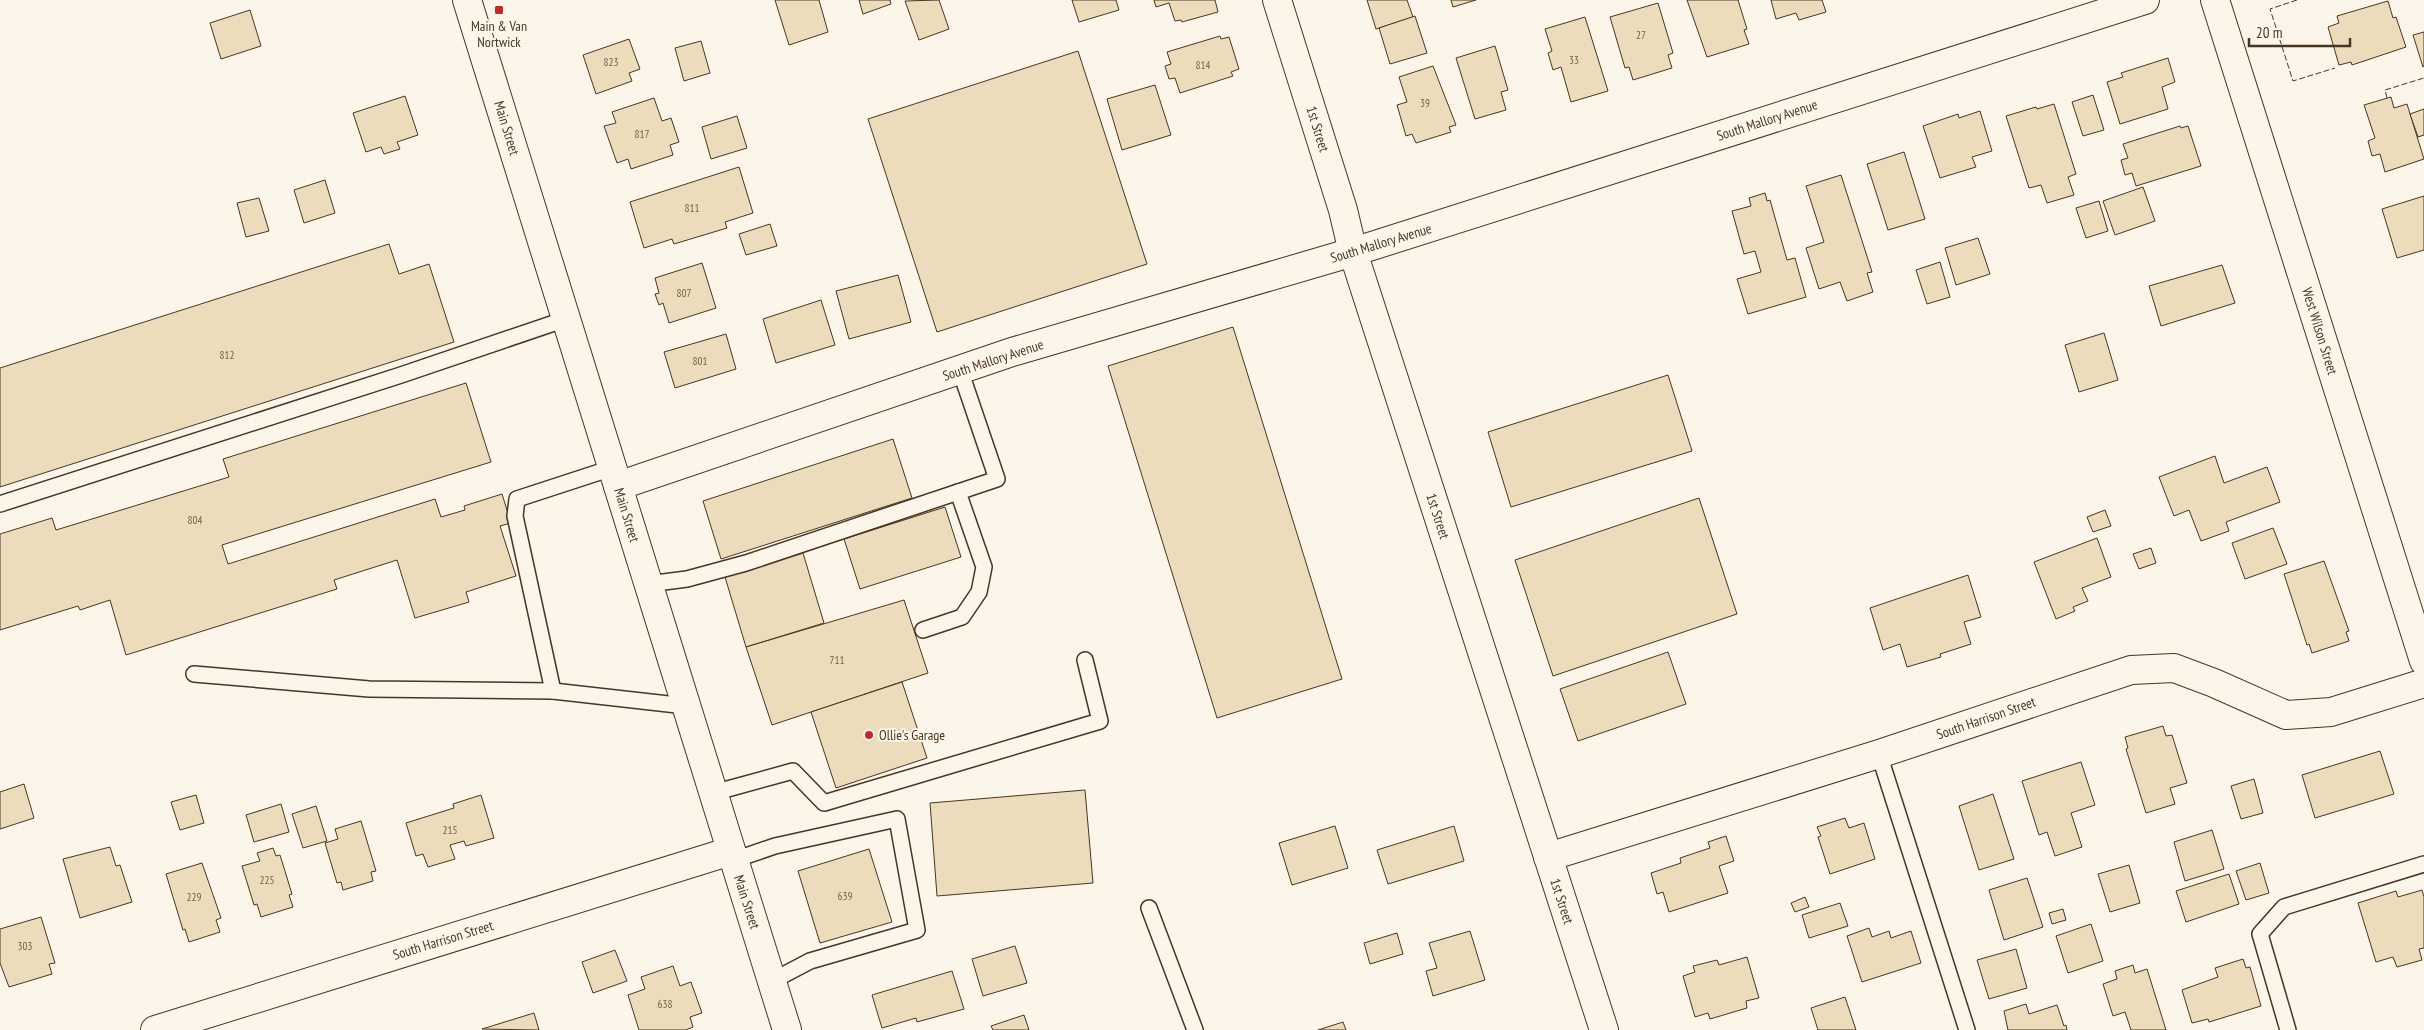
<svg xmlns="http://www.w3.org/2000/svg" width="2424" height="1030" font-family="'PT Sans Narrow',sans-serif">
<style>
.building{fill:#ecdcbc;stroke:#4a3520}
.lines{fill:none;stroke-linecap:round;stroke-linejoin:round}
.lane-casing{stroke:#4a3520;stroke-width:18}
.street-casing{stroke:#4a3520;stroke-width:30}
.secondary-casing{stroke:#4a3520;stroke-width:30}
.lane{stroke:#fbf6e9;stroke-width:15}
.street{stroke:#fbf6e9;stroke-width:28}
.secondary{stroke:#fbf6e9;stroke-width:28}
.fence{stroke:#4a3520;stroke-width:1;stroke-dasharray:6 2.5;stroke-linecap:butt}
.poi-dot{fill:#c62828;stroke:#fbf6e9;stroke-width:2}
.labels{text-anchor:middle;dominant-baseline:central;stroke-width:4;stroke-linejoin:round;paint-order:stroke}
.number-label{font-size:11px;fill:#725f47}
.poi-label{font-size:14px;fill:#4a3520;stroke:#fbf6e9}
.street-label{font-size:14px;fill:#4a3520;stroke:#fbf6e9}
</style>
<rect width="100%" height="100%" fill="#fbf6e9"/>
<!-- building -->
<g class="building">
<path d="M775,0H819L828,32L789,45Z"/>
<path d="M859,0H890L891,4L863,14Z"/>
<path d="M939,0L949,29L919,40L905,1Z"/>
<path d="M1072,0H1116L1119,10L1079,22Z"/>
<path d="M1154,0H1215L1218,12L1182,22L1181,20L1175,21L1169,3L1156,7Z"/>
<path d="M1367,0H1407L1413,17L1376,29Z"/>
<path d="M1451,0H1476L1453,7Z"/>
<path d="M1687,0H1738L1747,29L1744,30L1749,44L1707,57Z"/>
<path d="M1771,0H1822L1826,12L1799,20L1796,13L1776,19Z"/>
<path d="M2388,1L2393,18L2396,17L2406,47L2352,65L2351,62L2339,65L2328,27L2339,23L2337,16Z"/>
<path d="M1658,3L1673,53L1668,55L1672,68L1633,80L1629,67L1625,68L1610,17Z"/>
<path d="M250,10L261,46L221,59L210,23Z"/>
<path d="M1415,16L1427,53L1390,64L1379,28Z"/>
<path d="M1585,17L1608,91L1571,102L1561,67L1553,70L1548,53L1552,51L1545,29Z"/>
<path d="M2424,32V66L2423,67L2413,35Z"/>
<path d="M1220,36L1221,39L1229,37L1239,69L1231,72L1233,76L1180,93L1175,78L1169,79L1165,66L1171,64L1167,52Z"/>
<path d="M629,39L640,69L629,73L632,81L596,94L583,55Z"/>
<path d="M701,41L710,73L684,81L675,48Z"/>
<path d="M1495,46L1508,90L1501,92L1506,110L1475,119L1456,58Z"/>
<path d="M1078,51L1147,264L937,332L868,119Z"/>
<path d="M2168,58L2175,82L2162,87L2168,109L2120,124L2107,82L2123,77L2121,73Z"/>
<path d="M1433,66L1456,125L1449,127L1451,132L1416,143L1412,134L1406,136L1397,105L1407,102L1399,77Z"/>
<path d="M1155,85L1171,135L1122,150L1107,99Z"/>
<path d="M2093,95L2104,130L2083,136L2072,102Z"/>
<path d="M405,96L418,135L397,142L400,149L384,154L381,147L366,152L353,113Z"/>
<path d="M2391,97L2394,108L2407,104L2424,159L2385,172L2380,154L2372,156L2368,141L2375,138L2364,105Z"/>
<path d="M654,98L662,121L671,118L679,142L670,145L673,155L631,169L628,159L617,163L604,126L616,123L612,112Z"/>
<path d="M2054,104L2076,174L2068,177L2074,195L2047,203L2041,185L2029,188L2006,116L2036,107L2037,109Z"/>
<path d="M2424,109V135L2418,137L2410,114Z"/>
<path d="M1980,111L1992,151L1972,157L1976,167L1940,178L1923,126L1958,114L1959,118Z"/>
<path d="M737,116L747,148L711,159L702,127Z"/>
<path d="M2180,126L2181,128L2188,126L2201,166L2136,186L2132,173L2125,175L2121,160L2128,158L2123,144Z"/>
<path d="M1904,152L1925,219L1888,230L1867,164Z"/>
<path d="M739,167L753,213L725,222L727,228L674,244L672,239L644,248L630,202Z"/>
<path d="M1841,175L1872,272L1867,273L1873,292L1847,301L1840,282L1819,289L1806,248L1824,242L1806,186Z"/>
<path d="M325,180L335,213L304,223L294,190Z"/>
<path d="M2143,187L2155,221L2115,235L2103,201Z"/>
<path d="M1765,193L1767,201L1770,200L1787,260L1795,258L1806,297L1748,314L1737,279L1761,272L1755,251L1744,254L1732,211L1751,206L1749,198Z"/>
<path d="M2424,196V250L2397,258L2382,209Z"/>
<path d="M259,198L269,231L246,237L237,203Z"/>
<path d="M2099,201L2108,231L2086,238L2076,208Z"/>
<path d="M770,224L777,246L746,255L739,234Z"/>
<path d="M1978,238L1990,274L1956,285L1945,248Z"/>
<path d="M389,244L399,274L429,264L454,342L0,487V368Z"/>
<path d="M1940,262L1950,297L1927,304L1916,270Z"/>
<path d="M702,263L716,308L669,323L663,303L659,305L655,294L659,293L655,278Z"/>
<path d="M2222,265L2235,303L2161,326L2149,286Z"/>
<path d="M898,275L911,322L849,339L836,291Z"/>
<path d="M821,300L835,345L776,363L763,319Z"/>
<path d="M1233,327L1342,679L1217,718L1108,366Z"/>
<path d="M2104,333L2118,380L2079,392L2065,345Z"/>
<path d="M726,334L736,369L675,388L664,352Z"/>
<path d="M1668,375L1692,451L1511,507L1488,432Z"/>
<path d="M466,383L491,462L222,545L228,564L435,499L441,517L465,510L464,506L502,494L511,523L500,526L516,576L466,592L469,602L415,618L397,560L334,580L337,589L126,655L110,600L80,610L78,606L0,630V534L52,518L56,530L229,477L223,459Z"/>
<path d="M893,439L912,498L721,559L703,501Z"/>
<path d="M2215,456L2224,483L2267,467L2280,502L2226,522L2229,531L2201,541L2189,510L2174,516L2159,477Z"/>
<path d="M1699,498L1737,614L1553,676L1515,560Z"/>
<path d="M945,507L961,557L860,589L844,539Z"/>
<path d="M2105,510L2111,526L2093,532L2087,517Z"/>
<path d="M2273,528L2287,564L2245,579L2232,543Z"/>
<path d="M2097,538L2111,577L2082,588L2088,601L2073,607L2075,611L2056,619L2034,562Z"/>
<path d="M2151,548L2156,563L2139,569L2133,554Z"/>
<path d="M803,553L824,623L746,647L725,577Z"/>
<path d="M2324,561L2349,631L2346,632L2349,641L2312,653L2309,644L2307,645L2284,574Z"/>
<path d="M1968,575L1981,617L1964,622L1971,644L1940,654L1941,657L1907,667L1900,644L1883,650L1870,608Z"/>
<path d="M904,600L928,673L772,725L746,647Z"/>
<path d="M1668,652L1686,704L1578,741L1560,689Z"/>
<path d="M902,682L927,758L836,788L811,712Z"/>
<path d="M2163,726L2166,736L2172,735L2187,783L2170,788L2175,804L2146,813L2126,749L2128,748L2125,737Z"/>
<path d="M2380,751L2394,794L2315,818L2302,775Z"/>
<path d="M2081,762L2095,805L2071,813L2082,847L2055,856L2047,832L2039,835L2022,781Z"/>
<path d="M2254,779L2263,813L2241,819L2231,786Z"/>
<path d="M24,784L34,818L0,829V792Z"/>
<path d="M1085,790L1093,883L937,896L930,803Z"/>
<path d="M1993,794L2014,859L1979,870L1959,806Z"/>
<path d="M196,795L204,823L180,830L171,802Z"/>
<path d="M481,795L494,838L466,846L464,841L450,845L455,859L428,867L423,854L416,856L406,823L454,808L453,804Z"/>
<path d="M281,804L289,832L254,842L246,815Z"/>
<path d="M316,806L327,841L303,848L292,814Z"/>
<path d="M1845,818L1849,828L1864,823L1875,859L1830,874L1818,837L1821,836L1817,827Z"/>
<path d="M361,821L376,871L371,872L373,881L343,890L341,882L337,883L325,843L338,839L335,829Z"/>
<path d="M1335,826L1348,868L1292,885L1279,843Z"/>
<path d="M1454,826L1464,861L1388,884L1377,850Z"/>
<path d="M2212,830L2224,869L2185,881L2174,842Z"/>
<path d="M1726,836L1734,861L1719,866L1728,893L1669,912L1663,892L1657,894L1651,873L1681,863L1680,858L1710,848L1708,842Z"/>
<path d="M110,847L116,866L120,865L132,902L80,918L63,859Z"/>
<path d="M273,848L276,856L280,855L292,894L289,895L293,907L261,917L257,904L254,905L242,866L260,861L257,853Z"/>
<path d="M869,849L892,922L820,943L798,871Z"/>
<path d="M202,863L221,918L216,920L220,932L189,942L185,929L183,930L166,874Z"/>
<path d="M2260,863L2269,893L2246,900L2236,871Z"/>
<path d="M2129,865L2140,903L2110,912L2098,874Z"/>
<path d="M2229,874L2239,904L2186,922L2176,891Z"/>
<path d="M2027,878L2043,927L2004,940L1989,890Z"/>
<path d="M2422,890L2424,897V948L2419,949L2422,960L2397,967L2393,957L2376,962L2358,903L2396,891L2398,897Z"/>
<path d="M1805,897L1809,907L1795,912L1791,903Z"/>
<path d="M1840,903L1848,926L1809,938L1802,915Z"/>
<path d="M2063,909L2066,920L2052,924L2049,913Z"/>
<path d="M41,917L55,963L49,964L52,974L9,987L0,963V929Z"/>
<path d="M2091,924L2103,961L2068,973L2056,936Z"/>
<path d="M1869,928L1872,937L1889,931L1891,938L1911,931L1921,963L1862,982L1847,936Z"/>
<path d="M1470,931L1485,980L1433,996L1426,971L1437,968L1429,943Z"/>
<path d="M1397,933L1403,954L1370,964L1364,943Z"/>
<path d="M1015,946L1027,983L983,996L972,959Z"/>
<path d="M2016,949L2027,988L1989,999L1977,960Z"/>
<path d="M615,950L627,981L593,993L582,962Z"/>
<path d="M1747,957L1759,998L1746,1001L1747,1008L1710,1019L1708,1013L1695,1017L1683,976L1695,972L1693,966L1717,960L1719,965Z"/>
<path d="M2243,959L2246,968L2250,967L2261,1006L2209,1022L2208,1019L2192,1023L2182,990L2218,977L2215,968Z"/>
<path d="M2133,965L2135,973L2147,969L2166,1030H2131L2125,1012L2113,1016L2103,984L2117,979L2115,971Z"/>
<path d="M673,966L680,986L691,982L702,1013L690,1017L693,1027L686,1030H639L628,995L645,989L641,977Z"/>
<path d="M952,971L964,1009L917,1022L916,1018L882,1028L872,995Z"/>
<path d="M1845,997L1856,1030H1818L1811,1008Z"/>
<path d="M2026,1004L2029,1014L2057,1005L2064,1026L2066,1025L2067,1030H2008L2004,1011Z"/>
<path d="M534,1013L539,1030L482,1029Z"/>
<path d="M1024,1015L1029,1030H993L991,1026Z"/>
<path d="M1343,1022L1346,1030H1318Z"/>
</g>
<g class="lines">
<!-- lane casing -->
<g class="lane-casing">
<g id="lane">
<path d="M0,504L401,375L566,319"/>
<path d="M648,584L687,579L746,563L997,479L960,370"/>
<path d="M923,630L962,617L979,592L984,567L958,492"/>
<path d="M194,674L369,689L553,691L686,706"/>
<path d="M553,691L515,516L517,499L612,468"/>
<path d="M1879,754L1967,1030"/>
<path d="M713,793L793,771L824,803L1100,721L1085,660"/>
<path d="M734,860L775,846L897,819L917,930L810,961L772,981"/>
<path d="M1149,908L1195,1030"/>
<path d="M2288,1030L2260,934L2284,907L2424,864"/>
</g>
</g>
<!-- street casing -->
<g class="street-casing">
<g id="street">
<path d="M1277,0L1343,210L1353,252L1604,1030"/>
<path d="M618,486L1012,352L1353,252L2145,0"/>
<path d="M1548,857L1879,754L2131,670L2174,668L2214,683L2286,715L2331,712L2424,683"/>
<path d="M155,1030L731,851"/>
</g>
</g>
<!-- secondary casing -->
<g class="secondary-casing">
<g id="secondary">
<path d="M467,0L787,1030"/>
<path d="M2215,0L2424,661"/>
</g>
</g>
<!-- lane -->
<use href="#lane" class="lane"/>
<!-- street -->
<use href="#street" class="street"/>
<!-- secondary -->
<use href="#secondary" class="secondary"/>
<!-- fence -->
<g class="fence">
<path d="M2297,0L2270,9L2293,81L2335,68"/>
<path d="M2387,98L2385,90L2424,78"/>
</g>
</g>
<!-- markers -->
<g class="poi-dot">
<rect x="494" y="5" width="10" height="10" rx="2.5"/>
<circle cx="869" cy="735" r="5"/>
</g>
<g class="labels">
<!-- number labels -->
<g class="number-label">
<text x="1641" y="35">27</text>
<text x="1574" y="60">33</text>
<text x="611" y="62">823</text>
<text x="1203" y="65">814</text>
<text x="1425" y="103">39</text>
<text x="642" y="134">817</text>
<text x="692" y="208">811</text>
<text x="684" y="293">807</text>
<text x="227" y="355">812</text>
<text x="700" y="361">801</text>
<text x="195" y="520">804</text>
<text x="837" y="660">711</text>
<text x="450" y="830">215</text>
<text x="267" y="880">225</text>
<text x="845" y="896">639</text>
<text x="194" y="897">229</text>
<text x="25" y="946">303</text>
<text x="665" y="1004">638</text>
</g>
<!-- poi labels -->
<g class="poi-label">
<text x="499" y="26">Main &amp; Van<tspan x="499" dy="16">Nortwick</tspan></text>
<text x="879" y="735" text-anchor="start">Ollie's Garage</text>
</g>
<!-- street labels -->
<g class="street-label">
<text transform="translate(1767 120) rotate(-18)">South Mallory Avenue</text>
<text transform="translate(507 128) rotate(73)">Main Street</text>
<text transform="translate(1318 129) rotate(73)">1st Street</text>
<text transform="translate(1381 243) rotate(-17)">South Mallory Avenue</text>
<text transform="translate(2320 331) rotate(73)">West Wilson Street</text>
<text transform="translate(993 360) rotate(-18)">South Mallory Avenue</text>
<text transform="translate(627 515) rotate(73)">Main Street</text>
<text transform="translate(1438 516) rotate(72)">1st Street</text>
<text transform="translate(1986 718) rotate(-19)">South Harrison Street</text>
<text transform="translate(1562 901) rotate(72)">1st Street</text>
<text transform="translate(747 902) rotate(72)">Main Street</text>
<text transform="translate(443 940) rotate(-17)">South Harrison Street</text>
</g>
</g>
<!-- scale -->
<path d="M2249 38v8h101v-8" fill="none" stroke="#4a3520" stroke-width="2.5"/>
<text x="2256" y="38" font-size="15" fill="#4a3520" stroke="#fbf6e9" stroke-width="4" paint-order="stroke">20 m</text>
</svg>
